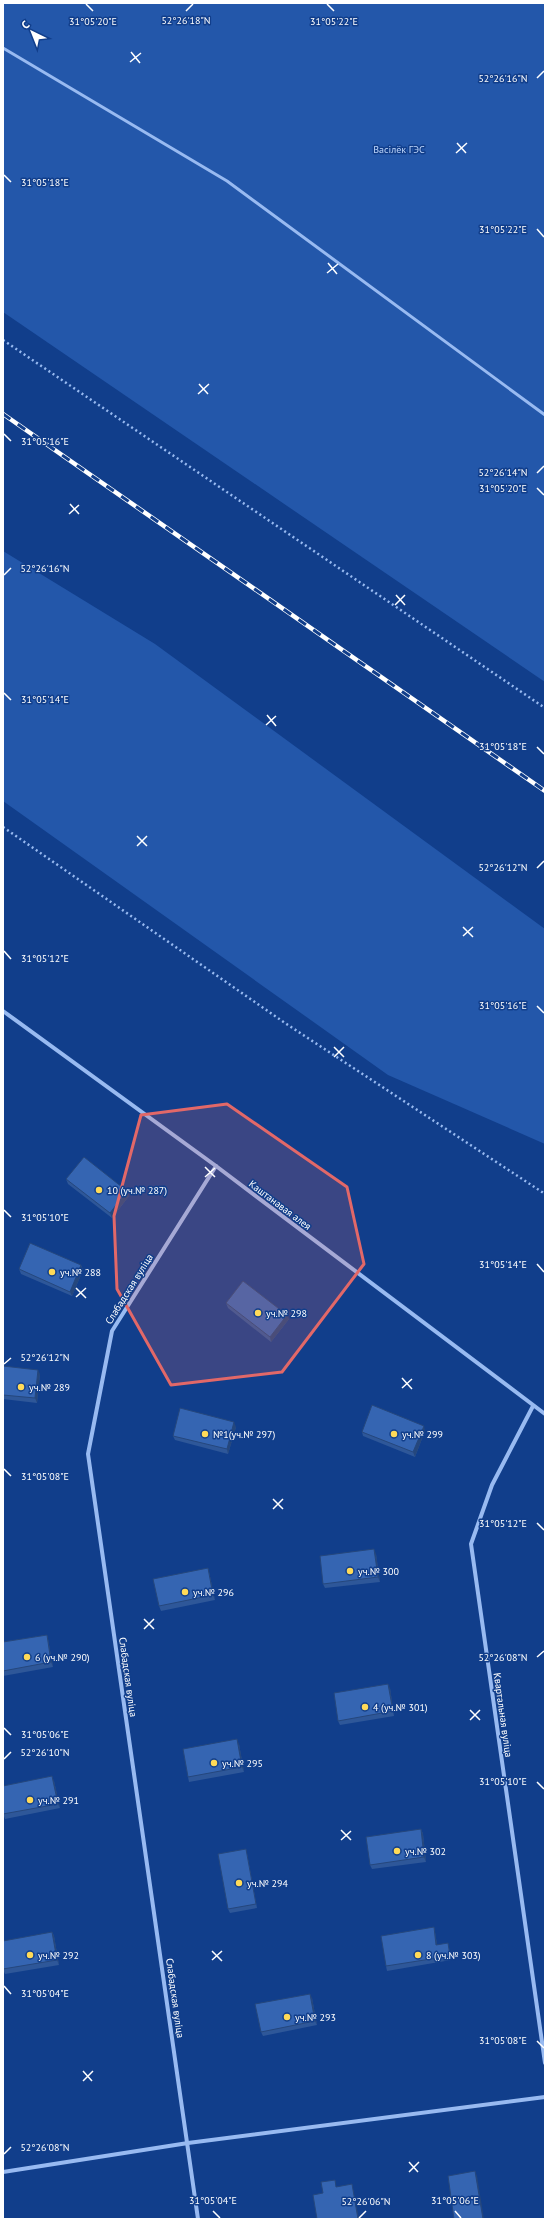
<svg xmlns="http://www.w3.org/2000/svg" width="548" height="2222" font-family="'PT Sans',sans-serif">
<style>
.green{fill:#2357aa}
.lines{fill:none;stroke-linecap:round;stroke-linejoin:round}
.path{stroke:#98baf1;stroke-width:2.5;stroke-dasharray:2 3;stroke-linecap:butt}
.service{stroke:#98baf1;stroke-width:3}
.minor{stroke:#98baf1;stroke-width:4}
.rail-casing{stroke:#fff;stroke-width:4.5}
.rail{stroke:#113e8b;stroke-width:3;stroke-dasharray:9;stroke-linecap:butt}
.wall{fill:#2e5799}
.shaded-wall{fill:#25477d}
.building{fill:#3565b2;stroke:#25477d}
.marked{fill:#e26868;fill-opacity:0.2;stroke:#e26868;stroke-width:3;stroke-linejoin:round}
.ticks{fill:none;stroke:#fff;stroke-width:1.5}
.poi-dot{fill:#ffda58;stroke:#113e8b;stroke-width:1.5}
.labels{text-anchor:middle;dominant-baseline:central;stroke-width:3;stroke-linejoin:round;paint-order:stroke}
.park-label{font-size:10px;fill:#bfd7fc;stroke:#113e8b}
.poi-label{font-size:10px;fill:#fff;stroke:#113e8b;text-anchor:start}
.street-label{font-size:10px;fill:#fff;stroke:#113e8b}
.ticks-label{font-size:10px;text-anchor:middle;fill:#fff;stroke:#113e8b;stroke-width:3;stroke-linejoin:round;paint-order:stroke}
</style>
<rect width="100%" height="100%" fill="#113e8b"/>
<!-- green -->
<g class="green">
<path d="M3,3H545V682L3,312Z"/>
<path d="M3,551L155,644L545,929V1144L388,1075L3,801Z"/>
</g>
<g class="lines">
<!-- path -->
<g class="path">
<path d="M3,340L545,708"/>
<path d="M3,827L285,1023L545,1194"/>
</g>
<!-- service -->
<path class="service" d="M3,48L227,181L545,415"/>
<!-- minor -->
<g class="minor">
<path d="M3,1011L216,1166L545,1414"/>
<path d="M533,1406L492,1485L471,1544L545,2063"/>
<path d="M3,2172L188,2143L545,2097"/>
<path d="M198,2219L88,1454L112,1331L216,1166"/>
</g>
<!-- rail casing -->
<g class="rail-casing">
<path id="rail" d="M3,414L545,791"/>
</g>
<!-- rail -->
<use href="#rail" class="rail"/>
</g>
<!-- wall -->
<g class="wall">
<path d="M66,1179L129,1196L112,1218L68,1184Z"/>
<path d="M81,1265L83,1270L72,1296L21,1274L19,1269Z"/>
<path d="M226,1303L289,1319L271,1342L228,1308Z"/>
<path d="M3,1366L40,1374L37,1403L3,1399Z"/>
<path d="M236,1427L228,1454L175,1440L173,1436Z"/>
<path d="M425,1431L415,1457L363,1436L362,1432Z"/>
<path d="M376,1554L380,1582L325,1588L323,1584Z"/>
<path d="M209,1572L215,1600L161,1611L159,1606Z"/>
<path d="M47,1635L48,1639L53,1667L3,1676V1642Z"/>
<path d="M390,1688L394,1716L340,1725L338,1721Z"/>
<path d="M239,1744L244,1772L189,1782L188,1777Z"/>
<path d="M54,1781L60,1808L5,1819L3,1814Z"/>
<path d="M421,1829L423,1834L426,1862L372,1869L370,1865Z"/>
<path d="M247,1854L257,1908L230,1913L228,1909Z"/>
<path d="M434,1927L435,1932L437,1945L449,1948L451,1960L387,1971L386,1966Z"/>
<path d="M52,1932L54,1936L59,1965L5,1974L3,1970Z"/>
<path d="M312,1998L317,2025L263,2036L261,2032Z"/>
</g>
<!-- shaded-wall -->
<g class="shaded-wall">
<path d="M127,1191L129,1196L112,1218L110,1213Z"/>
<path d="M81,1265L83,1270L72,1296L70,1292Z"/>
<path d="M287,1315L289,1319L271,1342L270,1337Z"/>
<path d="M38,1370L40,1374L37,1403L35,1398Z"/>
<path d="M234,1422L236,1427L228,1454L227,1449Z"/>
<path d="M424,1426L425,1431L415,1457L413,1452Z"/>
<path d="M374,1549L376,1554L380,1582L378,1577Z"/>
<path d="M208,1568L209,1572L215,1600L213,1595Z"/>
<path d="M47,1635L48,1639L53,1667L51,1662Z"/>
<path d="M388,1684L390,1688L394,1716L393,1711Z"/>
<path d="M237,1739L239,1744L244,1772L242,1767Z"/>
<path d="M52,1776L54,1781L60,1808L58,1804Z"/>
<path d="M421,1829L423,1834L426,1862L424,1857Z"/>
<path d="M434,1927L435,1932L438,1950L436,1945Z"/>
<path d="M52,1932L54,1936L59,1965L57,1960Z"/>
<path d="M310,1994L312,1998L317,2025L315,2021Z"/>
<path d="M475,2171L477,2176L484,2219H483Z"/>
<path d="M352,2184L359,2219H358Z"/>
</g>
<!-- building -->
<g class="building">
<path d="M84,1157L127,1191L110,1213L66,1179Z"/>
<path d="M30,1243L81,1265L70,1292L19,1269Z"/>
<path d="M243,1281L287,1315L270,1337L226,1303Z"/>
<path d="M3,1366L38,1370L35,1398L3,1395Z"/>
<path d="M372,1405L424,1426L413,1452L362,1432Z"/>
<path d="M180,1408L234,1422L227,1449L173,1436Z"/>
<path d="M374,1549L378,1577L323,1584L320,1556Z"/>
<path d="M208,1568L213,1595L159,1606L153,1579Z"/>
<path d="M47,1635L51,1662L3,1671V1642Z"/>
<path d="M388,1684L393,1711L338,1721L334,1693Z"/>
<path d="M237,1739L242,1767L188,1777L183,1749Z"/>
<path d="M52,1776L58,1804L3,1814V1786Z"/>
<path d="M421,1829L424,1857L370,1865L366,1837Z"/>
<path d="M246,1849L256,1904L228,1909L218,1854Z"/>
<path d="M434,1927L436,1945L448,1943L450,1956L386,1966L381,1936Z"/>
<path d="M52,1932L57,1960L3,1969V1941Z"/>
<path d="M310,1994L315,2021L261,2032L255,2004Z"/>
<path d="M475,2171L483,2219H454L448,2176Z"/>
<path d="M335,2180L336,2187L352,2184L358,2219H317L313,2195L323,2193L321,2182Z"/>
</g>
<!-- marked area -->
<path class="marked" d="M227,1104L347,1187L364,1264L282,1372L171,1385L117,1289L114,1216L141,1115Z"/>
<!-- ticks -->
<path class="ticks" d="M86,4L93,11M327,4L334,11M186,11L193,4M131,52L140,63M130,62L141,53M537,78L544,71M457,143L466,153M456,153L467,143M4,175L11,182M537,229L544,237M328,263L337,274M327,273L338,264M199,384L208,394M198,394L209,384M4,434L11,441M537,473L544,466M537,488L544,495M70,504L79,514M69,514L79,505M4,575L11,568M396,595L405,605M395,605L405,595M4,693L11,700M267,715L276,726M266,725L276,716M537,747L544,754M137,836L147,846M137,846L147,836M537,868L544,861M463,927L473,937M463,936L473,927M4,951L11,959M537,1006L544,1013M334,1047L344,1057M334,1057L344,1047M205,1167L215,1177M205,1177L215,1168M4,1210L11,1217M537,1264L544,1272M76,1288L86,1298M76,1297L86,1288M4,1364L11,1358M402,1378L412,1389M402,1388L412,1379M4,1469L11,1476M273,1499L283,1509M273,1509L283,1499M537,1523L544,1530M144,1619L154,1629M144,1629L154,1619M537,1657L544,1651M470,1710L480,1720M470,1720L480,1710M4,1728L11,1735M4,1759L11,1752M537,1782L544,1789M341,1830L351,1840M341,1840L351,1831M212,1951L222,1961M212,1960L222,1951M4,1986L11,1994M537,2041L544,2048M83,2071L92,2081M83,2081L93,2071M4,2154L11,2147M409,2162L418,2172M409,2172L419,2162M213,2211L220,2218M455,2211L461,2218M359,2218L366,2211"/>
<!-- markers -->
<g class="poi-dot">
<circle cx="99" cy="1190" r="4"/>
<circle cx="52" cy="1272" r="4"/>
<circle cx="258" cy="1313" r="4"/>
<circle cx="21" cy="1387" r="4"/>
<circle cx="205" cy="1434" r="4"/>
<circle cx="394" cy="1434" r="4"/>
<circle cx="350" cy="1571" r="4"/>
<circle cx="185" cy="1592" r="4"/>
<circle cx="27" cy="1657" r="4"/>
<circle cx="365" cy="1707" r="4"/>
<circle cx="214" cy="1763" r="4"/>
<circle cx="30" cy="1800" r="4"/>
<circle cx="397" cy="1851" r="4"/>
<circle cx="239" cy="1883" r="4"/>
<circle cx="30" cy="1955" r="4"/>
<circle cx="418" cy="1955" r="4"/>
<circle cx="287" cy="2017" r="4"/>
</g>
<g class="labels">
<!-- park labels -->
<g class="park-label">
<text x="399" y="149">Васілёк ГЭС</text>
</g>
<!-- poi labels -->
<g class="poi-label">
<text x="107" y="1190">10 (уч.№ 287)</text>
<text x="60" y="1272">уч.№ 288</text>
<text x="266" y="1313">уч.№ 298</text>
<text x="29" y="1387">уч.№ 289</text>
<text x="213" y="1434">№1(уч.№ 297)</text>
<text x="402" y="1434">уч.№ 299</text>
<text x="358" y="1571">уч.№ 300</text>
<text x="193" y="1592">уч.№ 296</text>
<text x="35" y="1657">6 (уч.№ 290)</text>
<text x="373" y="1707">4 (уч.№ 301)</text>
<text x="222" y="1763">уч.№ 295</text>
<text x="38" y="1800">уч.№ 291</text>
<text x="405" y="1851">уч.№ 302</text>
<text x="247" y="1883">уч.№ 294</text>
<text x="38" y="1955">уч.№ 292</text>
<text x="426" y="1955">8 (уч.№ 303)</text>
<text x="295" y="2017">уч.№ 293</text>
</g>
<!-- street labels -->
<g class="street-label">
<text transform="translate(280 1205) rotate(37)">Каштанавая алея</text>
<text transform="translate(129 1289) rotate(-58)">Слабадская вуліца</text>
<text transform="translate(128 1677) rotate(82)">Слабадская вуліца</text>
<text transform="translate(503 1715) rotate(82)">Квартальная вуліца</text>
<text transform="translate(175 1998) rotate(82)">Слабадская вуліца</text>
</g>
</g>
<g class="ticks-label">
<text x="186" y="24">52°26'18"N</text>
<text x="93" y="25">31°05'20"E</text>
<text x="334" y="25">31°05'22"E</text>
<text x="503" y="82">52°26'16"N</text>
<text x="45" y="186">31°05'18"E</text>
<text x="503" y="233">31°05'22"E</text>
<text x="45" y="445">31°05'16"E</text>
<text x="503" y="476">52°26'14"N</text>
<text x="503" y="492">31°05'20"E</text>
<text x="45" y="572">52°26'16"N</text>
<text x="45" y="703">31°05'14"E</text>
<text x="503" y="750">31°05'18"E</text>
<text x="503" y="871">52°26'12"N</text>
<text x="45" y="962">31°05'12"E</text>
<text x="503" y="1009">31°05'16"E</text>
<text x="45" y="1221">31°05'10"E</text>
<text x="503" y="1268">31°05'14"E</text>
<text x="45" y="1361">52°26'12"N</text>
<text x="45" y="1480">31°05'08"E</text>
<text x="503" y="1527">31°05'12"E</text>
<text x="503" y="1661">52°26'08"N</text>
<text x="45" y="1738">31°05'06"E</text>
<text x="45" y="1756">52°26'10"N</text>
<text x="503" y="1785">31°05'10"E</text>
<text x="45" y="1997">31°05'04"E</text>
<text x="503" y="2044">31°05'08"E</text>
<text x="45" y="2151">52°26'08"N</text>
<text x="213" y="2204">31°05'04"E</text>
<text x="455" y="2204">31°05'06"E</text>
<text x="366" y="2205">52°26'06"N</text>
</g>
<!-- border -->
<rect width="548" height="2222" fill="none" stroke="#ffffff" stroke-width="8"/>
<!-- north arrow -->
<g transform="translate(32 32) rotate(317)" stroke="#113e8b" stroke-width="3" paint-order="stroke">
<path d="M0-3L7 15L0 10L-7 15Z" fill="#ffffff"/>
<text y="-6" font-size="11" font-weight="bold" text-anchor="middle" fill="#ffffff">С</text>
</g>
</svg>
